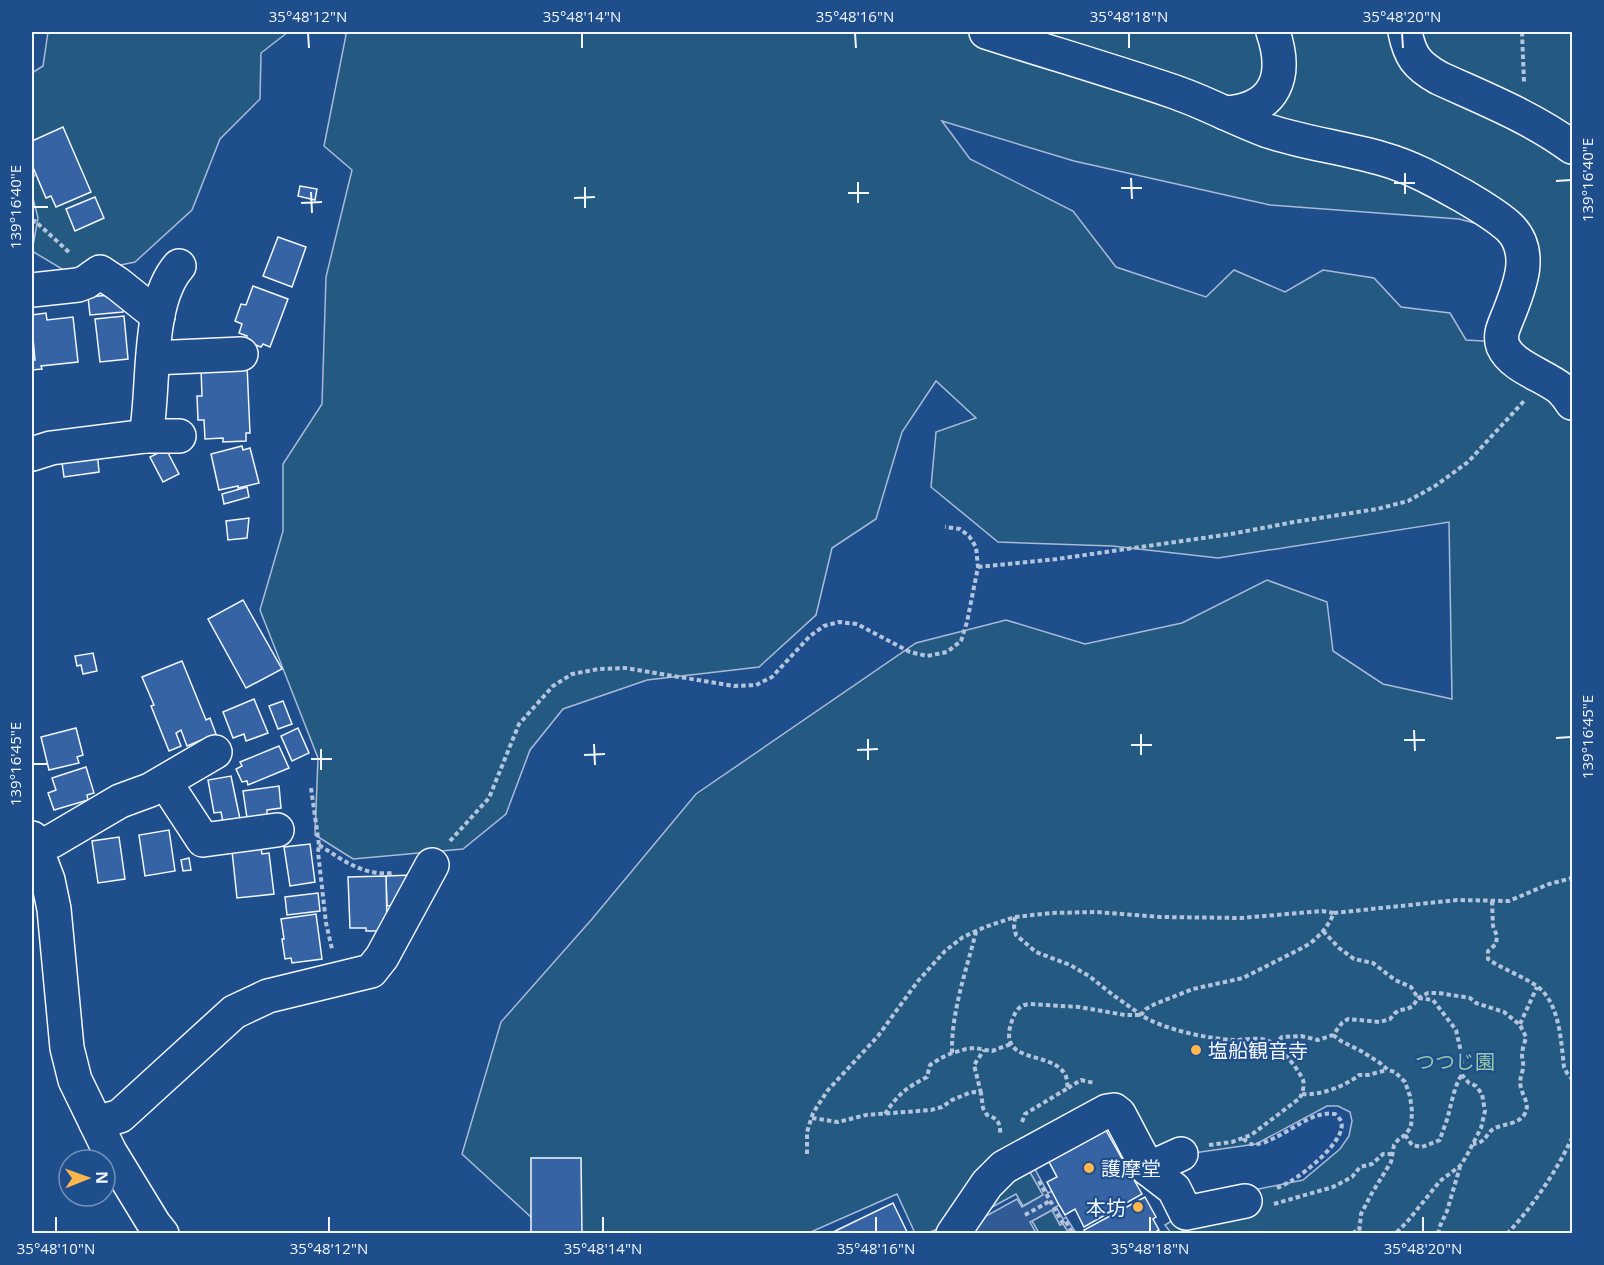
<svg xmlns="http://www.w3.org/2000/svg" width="1604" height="1265" font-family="'Open Sans','Noto Sans JP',sans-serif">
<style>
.green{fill:#245a82;stroke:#a8bbd7;stroke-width:1.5;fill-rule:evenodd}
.parking{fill:#305b95;stroke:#a8bbd7;stroke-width:1.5}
.building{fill:#3563a3;stroke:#f2f6ff;stroke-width:1.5}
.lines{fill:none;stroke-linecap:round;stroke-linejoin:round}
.minor-casing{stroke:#f2f6ff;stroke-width:36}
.path{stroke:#b3c4dc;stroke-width:4;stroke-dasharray:4.5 3;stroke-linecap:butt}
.minor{stroke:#1f4e8c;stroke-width:33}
.ticks{fill:none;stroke:#f2f6ff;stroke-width:2}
.poi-dot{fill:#ffb74d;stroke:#1f4e8c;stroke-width:2}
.labels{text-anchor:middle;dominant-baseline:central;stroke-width:4.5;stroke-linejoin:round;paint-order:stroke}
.poi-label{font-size:20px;fill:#f2f6ff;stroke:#1f4e8c;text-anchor:start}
.park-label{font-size:20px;fill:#97c8a6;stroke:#1f4e8c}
.neatline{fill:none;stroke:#f2f6ff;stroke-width:2}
.ticks-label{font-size:15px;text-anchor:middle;fill:#f2f6ff}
</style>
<rect width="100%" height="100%" fill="#1f4e8c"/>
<!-- green -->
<g class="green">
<path d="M48,32H288L261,53L260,99L220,139L192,210L135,262L72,275L32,251L38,218L32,194V179L49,156H32V73L43,66Z"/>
<path d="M344,32H1572V1233H1171L1165,1225L1205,1200L1303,1180L1340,1149L1349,1136L1352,1121L1350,1112L1338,1106H1327L1256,1144L1152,1159L1102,1104L955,1221L928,1233H915L897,1194L813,1231V1233H544V1229L462,1154L501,1022L592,919L696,794L916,643L1006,620L1085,644L1182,623L1267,580L1327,602L1333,651L1383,684L1452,699L1449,522L1218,558L1112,546L998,542L931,487L936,432L976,418L936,381L902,432L876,519L832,548L816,615L759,667L647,680L563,709L530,750L506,814L463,849L353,859L315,835L318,758L260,610L283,531V464L322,404L326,277L352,170L324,146L346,35ZM942,121L1074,161L1270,205L1459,219L1493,228L1507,243L1510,268L1490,329L1519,343L1466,340L1450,313L1401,307L1374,278L1323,270L1285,292L1234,270L1206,297L1116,267L1073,211L970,159Z"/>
<path d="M1026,1165L1043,1195L1023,1206L1016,1194L983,1212Z"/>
<path d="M1052,1210L1060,1225L1063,1223L1069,1233H1039L1032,1221Z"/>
</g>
<!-- parking -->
<path class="parking" d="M1031,1162L1048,1193L1052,1191L1059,1205L1056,1207L1063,1219L1066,1217L1076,1233H1069L1063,1224L1060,1225L1052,1210L1030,1222L1036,1233L973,1234L986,1216L1017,1199L1022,1207L1043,1195L1026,1165Z"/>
<!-- building -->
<g class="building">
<path d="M63,127L91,192L56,207L51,196L46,198L32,165V141Z"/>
<path d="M300,186L317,189L315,200L298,196Z"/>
<path d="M95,197L104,218L75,231L66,209Z"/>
<path d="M278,237L306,247L292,287L263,276Z"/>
<path d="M253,286L288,299L270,347L263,344L261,347L245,341L247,336L239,333L242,324L235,321L241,304L246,305Z"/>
<path d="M121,294L123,312L90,315L88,297Z"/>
<path d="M46,313L47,320L73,317L78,362L41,366L42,369L32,370V361L35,360L33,338H32V315Z"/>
<path d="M124,316L128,359L100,362L95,319Z"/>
<path d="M247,365L250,433H246V441L223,442V438L205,439L204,420H198L197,396H202L201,368Z"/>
<path d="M242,446L243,450L250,448L259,483L238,488V486L219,490L211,454Z"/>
<path d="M166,449L179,474L163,482L150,457Z"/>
<path d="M97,450L99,472L64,477L61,455Z"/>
<path d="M247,487L249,497L224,504L222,494Z"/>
<path d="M249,518L247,538L228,540L226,521Z"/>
<path d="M243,600L282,669L246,688L208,619Z"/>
<path d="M93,653L97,671L83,674L81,665L77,666L75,656Z"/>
<path d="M182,661L206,720L210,718L216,734L187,746L181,730L176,733L181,746L169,751L151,706L154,705L142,677Z"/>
<path d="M254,699L268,733L246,741L244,734L233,738L223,712Z"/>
<path d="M283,701L292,724L278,729L269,706Z"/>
<path d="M76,728L83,755L77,757L79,763L49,770L41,737Z"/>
<path d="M298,728L309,753L292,761L281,736Z"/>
<path d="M279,746L289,768L248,785L247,781L242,782L236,769L242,766L240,762Z"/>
<path d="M86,767L94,793L87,795L88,800L54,810L48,793L56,790L52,778Z"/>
<path d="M231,776L240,819L223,822L221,812L214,813L208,780Z"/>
<path d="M279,786L281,808L267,810V815L247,818L243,791Z"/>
<path d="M169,830L175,871L145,876L139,835Z"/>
<path d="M119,837L125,879L98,883L92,841Z"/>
<path d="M310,844L315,882L290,886L284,847Z"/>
<path d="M261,848L262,854L269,853L274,894L237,898L232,851Z"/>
<path d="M189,858L191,870L183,871L181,860Z"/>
<path d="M412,875L397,905L387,906L386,876Z"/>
<path d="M386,876L387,923L385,931H366V928H350L348,877Z"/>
<path d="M318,893L320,911L287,915L285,897Z"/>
<path d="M316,914L322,959L292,963L291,958L285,959L282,939H284L281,919Z"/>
<path d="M1104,1127L1142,1194L1084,1227L1075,1209L1065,1215L1059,1205L1047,1182L1057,1177L1047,1158Z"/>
<path d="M531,1158H581L582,1234H531Z"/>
<path d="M1145,1197L1156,1217L1153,1219L1159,1230L1152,1234H1086L1084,1230Z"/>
<path d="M893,1203L908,1234H829Z"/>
</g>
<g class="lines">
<!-- minor casing -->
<g class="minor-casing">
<g id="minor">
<path d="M986,32C1048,52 1110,70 1172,91C1205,102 1235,119 1268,131C1305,143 1345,148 1383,159C1412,167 1438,182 1465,197C1480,206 1496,215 1509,227C1535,252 1519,288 1508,316C1504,326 1499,335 1503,346C1512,367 1544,375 1561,389C1565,393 1569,398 1572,403"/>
<path d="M1405,32C1410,56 1416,65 1439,78C1485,99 1531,117 1572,147"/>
<path d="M1225,113C1276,110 1288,76 1273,32"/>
<path d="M32,290L78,285L86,282L100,272L118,284L158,316"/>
<path d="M153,358L241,354"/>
<path d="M146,436H179"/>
<path d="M32,454L51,448L146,436C155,387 146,303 179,266"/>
<path d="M165,782L203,840L277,830"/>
<path d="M32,838L48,880L54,909L67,1048L75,1080L110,1152L154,1224L162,1234"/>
<path d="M35,846L52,841L120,801L150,790L215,752"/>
<path d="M96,1123L120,1116L234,1012L268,996L371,971L382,957L432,865"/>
<path d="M1148,1169L1181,1154"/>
<path d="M953,1234L987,1184L1004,1167L1107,1111L1114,1110L1119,1114L1148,1169L1174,1189L1186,1213L1245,1201"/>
</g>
</g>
<!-- path -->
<g class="path">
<path d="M1522,32L1524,82"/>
<path d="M32,223L35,221L71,254"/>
<path d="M978,567L1057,559L1231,534L1294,522L1377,509L1408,501L1435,486L1468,462L1524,401"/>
<path d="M311,788L319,845L318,852L326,923L332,949"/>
<path d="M450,841L489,798L519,724L553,686L572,674L599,669L625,668L734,686L756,685L772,677L810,636L824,626L839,622L857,624L910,652L927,656L947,652L961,641L967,622L978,567L976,547L969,536L960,529L945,527"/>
<path d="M319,845C343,860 363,876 392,873"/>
<path d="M1492,901L1493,926L1497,936L1496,944L1488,951V959C1504,970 1523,976 1538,987C1560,1004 1561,1042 1564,1067L1567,1073L1572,1079"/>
<path d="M1015,917L1014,927L1016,935L1036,952L1070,965L1089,976L1113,995L1140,1014"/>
<path d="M1323,931L1339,948L1354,959L1373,963L1395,980L1411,987L1418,998L1433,1000L1456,1030L1461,1052L1462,1075L1469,1083L1476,1086L1482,1094L1485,1111L1481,1128L1466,1157L1460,1166L1440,1181L1407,1222L1395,1234"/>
<path d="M1520,1024L1537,987"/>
<path d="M1333,1035L1341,1041L1361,1051L1380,1063L1388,1070L1395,1072L1405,1082L1410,1096L1412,1111L1411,1127L1405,1135L1398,1140L1394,1145L1391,1162L1372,1193L1361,1214L1359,1234"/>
<path d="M1274,1045L1282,1037L1301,1036L1318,1040L1333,1035L1342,1023L1348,1019L1380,1022L1390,1019L1395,1013L1400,1010L1407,1009L1413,1006L1418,998L1428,993H1439L1470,998L1476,1003L1504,1012L1520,1025L1526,1037C1525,1042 1522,1049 1522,1055C1522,1060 1524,1064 1523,1069C1521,1076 1519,1081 1521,1088C1523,1097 1531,1105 1524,1115C1518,1124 1504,1124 1495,1128C1485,1133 1488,1142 1473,1144"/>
<path d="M952,1053C951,1013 966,971 976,932"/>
<path d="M1068,1088L1081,1080L1094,1083"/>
<path d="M981,1093L974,1065L984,1050"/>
<path d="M1302,1094C1319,1096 1346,1086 1359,1075H1368L1387,1070"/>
<path d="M885,1114C898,1094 906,1088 927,1077L930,1065L941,1058L952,1053L966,1049L975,1048L992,1051L1011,1044"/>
<path d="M812,1118L838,1122L866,1115L931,1110L942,1107L952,1100L969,1093L975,1092L981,1093L983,1108L987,1115C997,1118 1001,1123 1000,1134"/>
<path d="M1022,1122L1025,1114L1068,1088C1067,1084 1067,1077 1065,1074C1049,1049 994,1066 1013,1018C1016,1010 1020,1005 1029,1004L1079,1007L1125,1015H1141"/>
<path d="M1405,1135L1412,1145L1422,1147L1440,1140C1442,1132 1446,1124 1448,1116C1451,1105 1455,1083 1462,1075"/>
<path d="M1243,1139C1245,1140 1249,1143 1251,1144C1266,1148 1300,1121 1316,1116C1322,1114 1328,1113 1335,1114C1337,1115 1340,1119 1341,1121C1348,1139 1305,1173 1291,1181C1286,1184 1280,1187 1274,1189"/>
<path d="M1209,1145L1232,1142L1251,1135L1300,1098C1302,1093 1305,1086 1303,1080C1298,1068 1278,1044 1266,1040C1256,1037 1244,1040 1234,1040C1208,1039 1162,1029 1141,1015L1146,1009L1155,1004L1193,989L1243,978L1304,947C1318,939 1328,927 1334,913L1457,900L1509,901L1549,884L1572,878"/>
<path d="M807,1154V1132L813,1113L828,1090L878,1036L918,981L945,951L963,937L985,927L1015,917L1051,913L1096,912L1161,917L1241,918L1322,911L1334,913"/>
<path d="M1039,1181L1062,1222L1065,1220L1073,1234"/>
<path d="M1274,1204L1333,1187L1352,1177L1360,1167L1372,1164L1383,1154H1393"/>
<path d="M1025,1215L1050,1201"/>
<path d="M1353,1234L1358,1228"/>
<path d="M1438,1234L1440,1226L1447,1211L1460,1167"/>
<path d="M1507,1234C1533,1206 1556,1172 1572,1138"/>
</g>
<!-- minor -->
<use href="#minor" class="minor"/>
</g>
<!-- ticks -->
<path class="ticks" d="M308,33L309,48M582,33V48M855,33L856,48M1129,33V48M1402,33L1403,48M1405,173V194M1131,178L1132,199M1556,181L1571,180M858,182V203M1394,183H1415M585,187V208M1121,188H1142M311,192L312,213M848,193H869M574,198L595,197M301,203L322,202M33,207H48M1414,730L1415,751M1141,734V755M1556,738L1571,737M868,739V760M1404,740H1425M594,744L595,765M1131,745H1152M321,749V770M857,750L878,749M584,755L605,754M311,759H332M33,764H48M56,1217V1232M329,1217V1232M603,1217V1232M876,1217V1232M1150,1217V1232M1423,1217V1232"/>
<!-- markers -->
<g class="poi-dot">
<circle cx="1196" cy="1050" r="6"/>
<circle cx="1089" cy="1168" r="6"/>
<circle cx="1138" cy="1207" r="6"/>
</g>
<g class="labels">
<!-- poi labels -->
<g class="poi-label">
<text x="1208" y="1050">塩船観音寺</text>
<text x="1101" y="1168">護摩堂</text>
<text x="1126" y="1207" text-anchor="end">本坊</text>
</g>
<!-- park labels -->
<g class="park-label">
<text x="1455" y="1061">つつじ園</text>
</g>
</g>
<!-- border -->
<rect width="1604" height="1265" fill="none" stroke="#1f4e8c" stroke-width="66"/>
<!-- north arrow -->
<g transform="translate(87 1178) rotate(89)"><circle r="28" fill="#1f4e8c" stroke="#7391ba" stroke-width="1.5"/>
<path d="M0-4.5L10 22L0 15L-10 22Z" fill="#ffb74d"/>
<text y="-9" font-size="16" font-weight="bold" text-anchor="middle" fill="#f2f6ff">N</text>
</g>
<rect x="33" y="33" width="1538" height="1199" class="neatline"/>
<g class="ticks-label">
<text x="308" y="22">35°48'12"N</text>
<text x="582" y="22">35°48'14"N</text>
<text x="855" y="22">35°48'16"N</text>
<text x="1129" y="22">35°48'18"N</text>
<text x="1402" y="22">35°48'20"N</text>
<text transform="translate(1588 180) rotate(-90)" y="5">139°16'40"E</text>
<text transform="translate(16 207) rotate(-90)" y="5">139°16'40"E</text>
<text transform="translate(1588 737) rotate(-90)" y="5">139°16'45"E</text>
<text transform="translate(16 764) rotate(-90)" y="5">139°16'45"E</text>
<text x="56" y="1254">35°48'10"N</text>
<text x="329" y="1254">35°48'12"N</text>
<text x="603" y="1254">35°48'14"N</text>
<text x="876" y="1254">35°48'16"N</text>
<text x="1150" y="1254">35°48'18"N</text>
<text x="1423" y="1254">35°48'20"N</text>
</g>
</svg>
